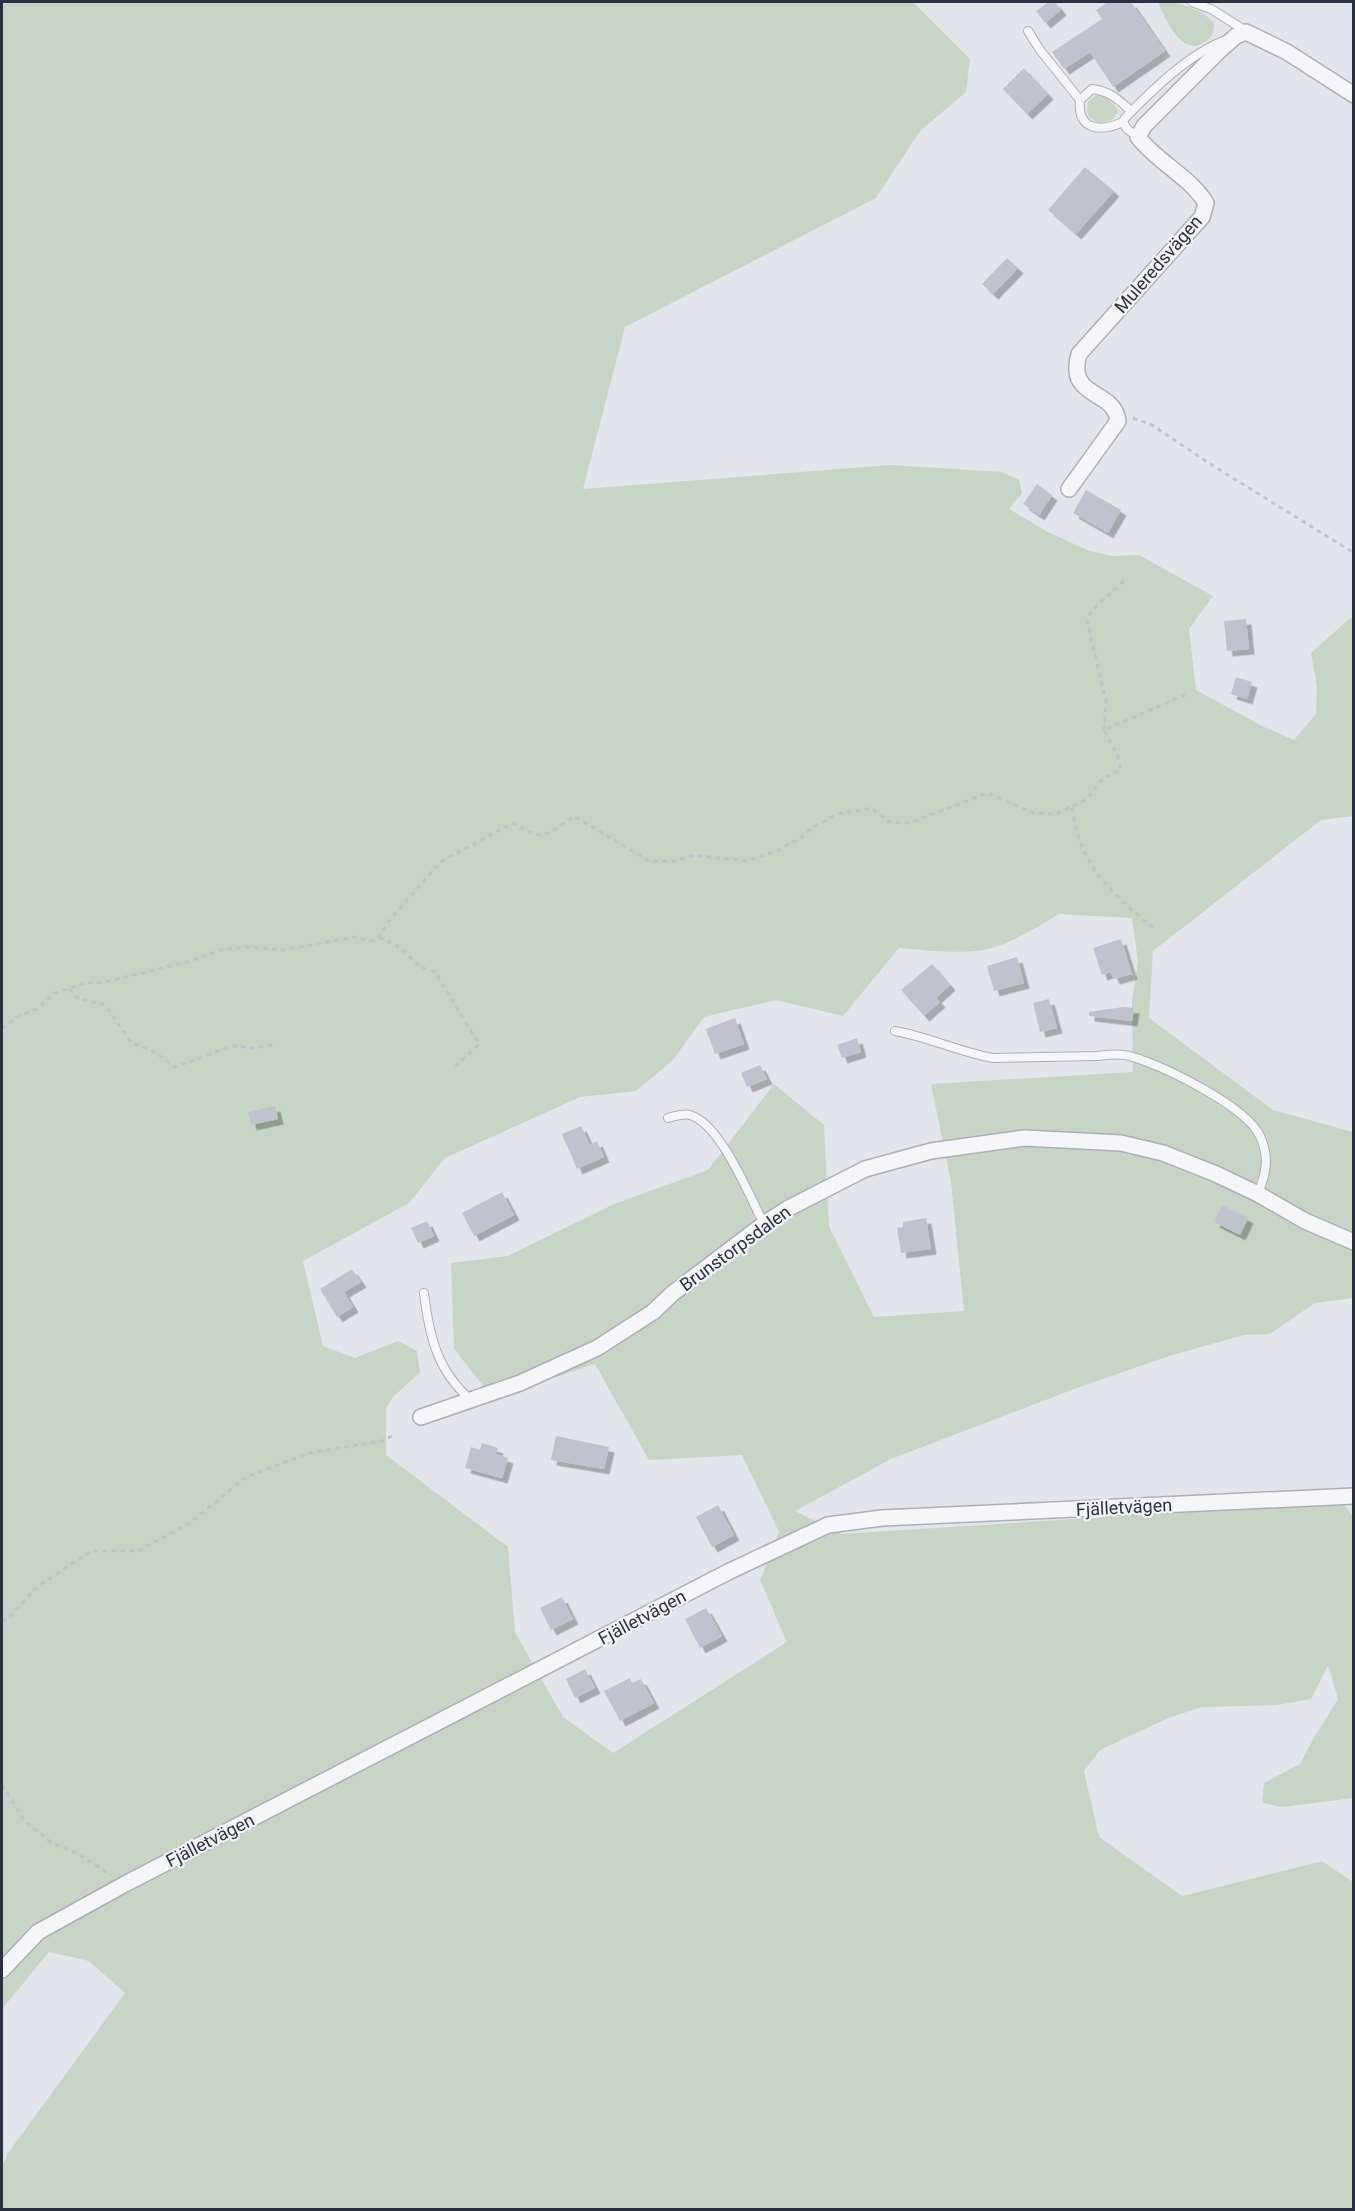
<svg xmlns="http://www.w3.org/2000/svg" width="1355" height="2211" font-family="Roboto,sans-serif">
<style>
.green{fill:#c6d5c4;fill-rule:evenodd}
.building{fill:#c0c3ce;filter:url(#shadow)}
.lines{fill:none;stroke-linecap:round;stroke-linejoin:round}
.lane-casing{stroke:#acafb9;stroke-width:10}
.street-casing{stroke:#acafb9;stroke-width:18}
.path{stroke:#c1c3ca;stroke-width:3;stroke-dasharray:4.5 4.5;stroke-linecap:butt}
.lane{stroke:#f6f6f9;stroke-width:8}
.street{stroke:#f6f6f9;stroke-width:15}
.labels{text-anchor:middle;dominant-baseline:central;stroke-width:4.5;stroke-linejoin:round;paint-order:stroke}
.street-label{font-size:18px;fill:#2b3043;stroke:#f3f4f8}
</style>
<defs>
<filter id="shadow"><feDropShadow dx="5.5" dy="5.5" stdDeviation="0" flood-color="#0004"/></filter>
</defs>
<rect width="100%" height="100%" fill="#e3e5eb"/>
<!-- green -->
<g class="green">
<path d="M2,2H913L970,59L966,92L920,131L876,198L625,327L583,489L891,465L1002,472L1019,480L1022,493L1009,509L1046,531L1087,550L1111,556L1139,555L1213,596L1189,629L1196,690L1262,726L1294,740L1316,714L1317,687L1311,653L1350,618L1353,619V816L1321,820L1153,951L1149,1018L1273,1110L1353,1132V1298L1315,1303L1270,1334L1244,1335L1169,1356L1077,1388L891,1459L795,1511L842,1534L1342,1502L1354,1518L1353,1798L1283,1807L1262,1803L1264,1783L1300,1764L1315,1736L1338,1699L1328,1665L1311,1699L1277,1705L1202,1707L1166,1719L1100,1750L1084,1771L1099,1837L1182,1896L1322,1861L1353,1882V2209H2V2167L8,2153L125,1993L89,1961L49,1952L2,2009ZM1059,914L1132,918L1138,962L1132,1001L1133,1072L931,1084L951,1182L964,1311L874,1317L829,1226L824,1125L774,1084L708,1170L614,1204L508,1256L451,1263L454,1349L493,1398L595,1364L649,1460L742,1455L779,1532L760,1580L787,1642L613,1753L563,1717L515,1632L508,1547L386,1455V1408L393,1397L420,1372L417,1351L398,1341L355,1358L323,1346L303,1261L409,1203L445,1158L580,1097L636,1091L673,1060L704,1017L776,1000L843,1016L899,948C925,950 962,955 988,949C1013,943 1037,927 1059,914Z"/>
<path d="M1158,2C1175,1 1204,8 1214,24C1214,32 1212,37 1206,41C1183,60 1165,19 1158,2Z"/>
<path d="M1096,95C1106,95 1115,103 1118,112L1112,120L1098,123L1089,117L1087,110L1088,102Z"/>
</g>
<!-- building -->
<g class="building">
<path d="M1049,2H1055L1061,10L1045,23L1036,11Z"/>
<path d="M1108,2H1131L1165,51L1113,87L1090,52L1064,69L1052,52L1102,19L1096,10Z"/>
<path d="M1024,68L1048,94L1027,114L1003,89Z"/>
<path d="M1085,167L1114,191L1076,234L1048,210Z"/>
<path d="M1007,258L1018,268L993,294L982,284Z"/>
<path d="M1037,484L1052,495L1039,515L1023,504Z"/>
<path d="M1086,490L1121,510L1108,533L1073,513Z"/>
<path d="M1246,619L1249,649L1227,651L1224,621Z"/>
<path d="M1236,677L1252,682L1247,699L1231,694Z"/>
<path d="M1121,939L1132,974L1114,979L1111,972L1102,975L1093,948Z"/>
<path d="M1017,957L1024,983L994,991L987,966Z"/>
<path d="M932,964L950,985L936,998L940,1002L924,1016L901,990Z"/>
<path d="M1049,999L1057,1028L1040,1032L1033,1003Z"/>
<path d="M1123,1007L1134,1008L1132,1021L1089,1016V1012Z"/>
<path d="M735,1018L744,1044L715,1054L706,1029Z"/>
<path d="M857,1038L861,1052L842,1058L837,1045Z"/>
<path d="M760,1065L767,1079L747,1087L741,1073Z"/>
<path d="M275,1106L278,1119L251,1125L248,1112Z"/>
<path d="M581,1126L590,1145L597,1141L604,1157L577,1169L562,1134Z"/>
<path d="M502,1192L514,1215L474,1236L462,1213Z"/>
<path d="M1222,1205L1248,1218L1240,1235L1214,1222Z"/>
<path d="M926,1218L931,1249L901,1253L897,1228L903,1227V1222Z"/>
<path d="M427,1221L434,1236L418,1243L411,1228Z"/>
<path d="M352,1269L361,1282L344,1292L353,1307L337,1317L320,1289Z"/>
<path d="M556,1436L609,1447L604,1469L551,1460Z"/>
<path d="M482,1443L498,1448L496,1454L508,1458L502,1478L465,1468L471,1447L480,1450Z"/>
<path d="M718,1505L734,1535L712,1547L696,1517Z"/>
<path d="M562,1597L573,1619L551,1630L540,1608Z"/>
<path d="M706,1608L722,1636L700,1648L685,1619Z"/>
<path d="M585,1669L595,1688L575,1698L566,1679Z"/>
<path d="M630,1678L632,1683L641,1679L654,1703L620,1721L604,1691Z"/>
</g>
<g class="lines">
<!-- lane casing -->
<g class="lane-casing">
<g id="lane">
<path d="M1192,2L1211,9L1246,31"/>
<path d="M1028,31L1040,50L1080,100"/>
<path d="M1123,122C1101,132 1077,131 1080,100L1092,89C1110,91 1119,100 1131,111"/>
<path d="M1138,137L1127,129L1123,122L1125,118C1152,90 1190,53 1226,40"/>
<path d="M895,1031C929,1037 959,1052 993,1058L1097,1056C1109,1054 1121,1053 1133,1057C1165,1067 1246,1106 1260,1136C1270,1158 1266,1173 1258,1194"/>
<path d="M668,1118C675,1116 684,1113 690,1115C721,1124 749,1196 764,1224"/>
<path d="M424,1293C429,1335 437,1371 471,1400"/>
</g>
</g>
<!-- street casing -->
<g class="street-casing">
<g id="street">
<path d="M1069,489L1118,421C1114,388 1066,400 1079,354L1202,217L1206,203C1189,176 1157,162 1138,137L1144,126L1219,51L1236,36L1246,32L1287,52L1354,95"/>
<path d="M421,1417L520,1383L597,1348L653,1312L673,1293L764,1224L787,1209L865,1169L931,1151L1024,1138L1121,1143L1163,1153L1216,1174L1258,1194L1305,1221L1354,1242"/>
<path d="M2,1970L38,1932L125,1884L728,1572L828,1525L882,1518L1354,1496"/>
</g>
</g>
<!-- path -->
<g class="path">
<path d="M1133,418L1152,425L1212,465L1354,553"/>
<path d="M1104,730L1106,702L1087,620L1092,610L1124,581"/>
<path d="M1072,808C1074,817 1075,826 1078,835C1089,875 1126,906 1156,930"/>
<path d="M379,937L400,947L420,967L435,972L479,1044L453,1069"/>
<path d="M69,989L77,998L105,1005L131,1042L156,1053L175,1067L232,1046L255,1048L275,1044"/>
<path d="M2,1028L21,1015L37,1009L55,993L85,983L105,982L191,961L223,949L249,947L283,950L354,937L371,941L379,937L389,921L440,862L513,823C544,843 547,835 574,816L649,861H673L694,855L748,861L776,851L799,839L812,828L837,814L871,808L890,822L909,823L988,793L1033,813L1056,814L1087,799L1101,780L1121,769L1118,756L1104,730L1185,695"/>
<path d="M2,1621L8,1619L37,1587L91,1551H138L190,1523L246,1477L309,1453L382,1441L396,1434"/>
<path d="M2,1785L24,1820L49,1841L80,1855L111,1875"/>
</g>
<!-- lane -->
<use href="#lane" class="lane"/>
<!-- street -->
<use href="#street" class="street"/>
</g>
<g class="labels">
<!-- street labels -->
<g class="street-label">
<text transform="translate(1158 264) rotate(-49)">Muleredsvägen</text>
<text transform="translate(735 1248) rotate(-36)">Brunstorpsdalen</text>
<text transform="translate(1124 1507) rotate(-3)">Fjälletvägen</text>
<text transform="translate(642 1617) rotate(-28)">Fjälletvägen</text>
<text transform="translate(210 1840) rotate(-27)">Fjälletvägen</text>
</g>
</g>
<!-- border -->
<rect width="1355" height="2211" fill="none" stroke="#2b3043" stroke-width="6"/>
</svg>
